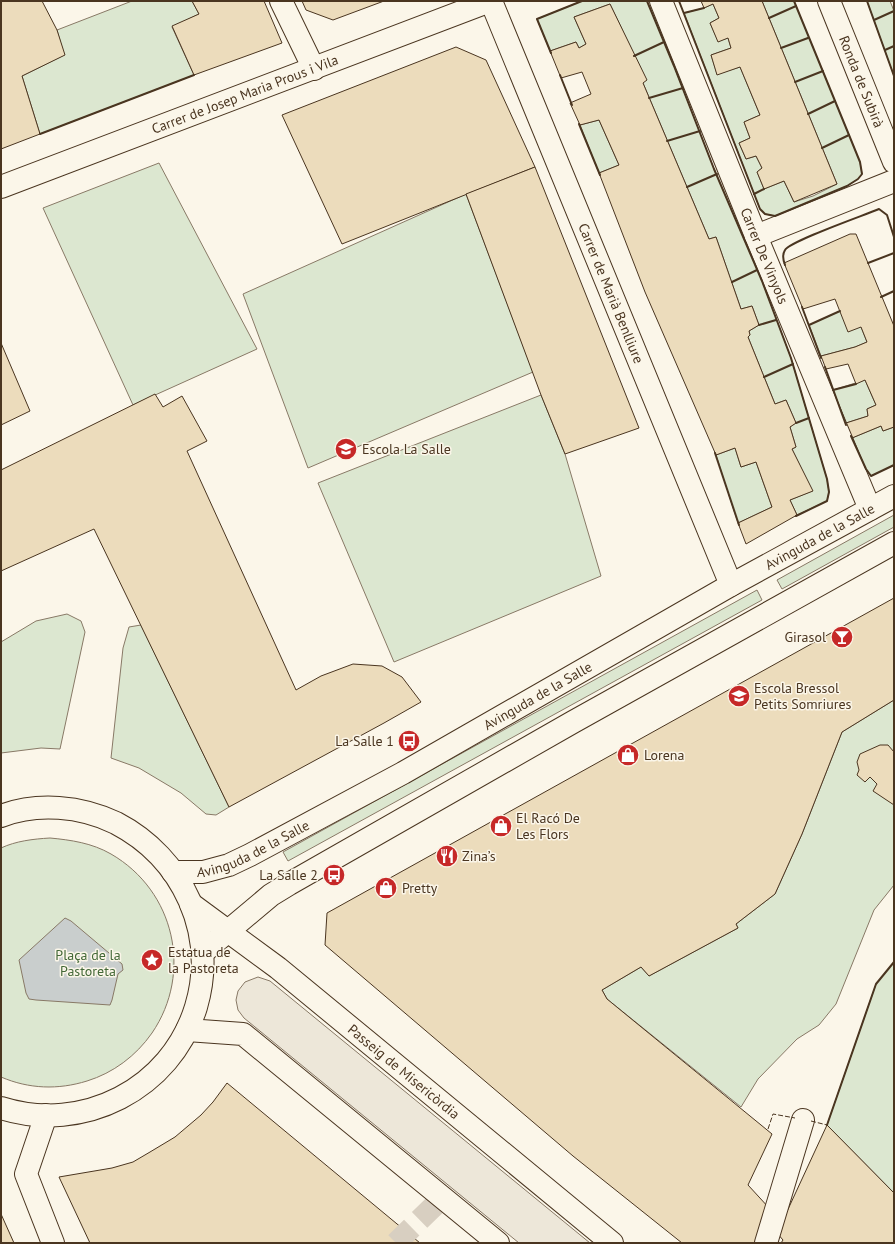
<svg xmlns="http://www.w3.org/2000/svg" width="895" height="1244" font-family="'PT Sans',sans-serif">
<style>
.green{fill:#dce7d0;stroke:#887966}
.parking{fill:#ede7d9;stroke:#887966}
.water{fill:#c9cecd;stroke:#887966}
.building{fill:#ecdcbc;stroke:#4a3520}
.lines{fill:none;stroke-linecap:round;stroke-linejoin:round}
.street-tunnel{stroke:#d8cfc1;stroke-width:22;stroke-dasharray:22 11;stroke-linecap:butt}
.street-casing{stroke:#4a3520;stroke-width:24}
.secondary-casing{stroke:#4a3520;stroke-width:24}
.street{stroke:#fbf6e9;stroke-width:22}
.secondary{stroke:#fbf6e9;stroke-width:22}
.fence{stroke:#4a3520;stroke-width:1;stroke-dasharray:5 2;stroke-linecap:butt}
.wall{stroke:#4a3520;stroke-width:2}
.labels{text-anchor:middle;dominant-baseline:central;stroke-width:3;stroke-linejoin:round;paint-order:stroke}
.street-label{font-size:14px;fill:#4a3520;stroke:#fbf6e9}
.poi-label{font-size:14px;fill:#4a3520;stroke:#fbf6e9;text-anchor:start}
.park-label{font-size:14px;fill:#436837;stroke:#fbf6e9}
</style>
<rect width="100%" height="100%" fill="#fbf6e9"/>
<!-- green -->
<g class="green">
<path d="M132,1H192L199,14L172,27L194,75L40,134L22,76L64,55L57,30Z"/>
<path d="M582,1H647L674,66L714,169L762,281L791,358L827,479L829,492L827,501L797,515L790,500L812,491L792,449L796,447L790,427L796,423L786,400L775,404L748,337L750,335L749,331L759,325L752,306L741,309L716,237L709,239L643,83L646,80L610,4L574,17L586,44L579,48L576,42L550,51L537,19Z"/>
<path d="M762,1H794L849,135L860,162L862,174L858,179L847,186L775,216L765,214L760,209L684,13L704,8L713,4L719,18L710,23L718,41L728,38L731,48L711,55L717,74L740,67L760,115L744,122L750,138L739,143L746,159L756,156L762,168L757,172L764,189L784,181L794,202L813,196L837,184Z"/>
<path d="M867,1H890L894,11V76Z"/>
<path d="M599,120L619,165L599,173L580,125Z"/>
<path d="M159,163L257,349L133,405L43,208Z"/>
<path d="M466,194L533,372L308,468L243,294Z"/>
<path d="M840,311L861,327L867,342L855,347L821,356L809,325Z"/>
<path d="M865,380L876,405L867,409L868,416L846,423L833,390Z"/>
<path d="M541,395L565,454L601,576L394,662L318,483Z"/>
<path d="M881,426L883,431L894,427V465L871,476L866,469L852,438Z"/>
<path d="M735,448L741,467L756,462L772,507L738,523L716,455Z"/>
<path d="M894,515V527L782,589L777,580Z"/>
<path d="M757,590L762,600L288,861L283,852Z"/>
<path d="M67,614L81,621L85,632L60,749L41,748L1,753V642L36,621Z"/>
<path d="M141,625L229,807L216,815L206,814L181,793L139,768L111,758L123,648L129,627Z"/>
<path d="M894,700V885L874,910L836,1004L819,1025L797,1039L758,1079L741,1107L607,999L602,990L641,967L649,976L738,928L736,924L775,894L802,834L842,732Z"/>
<path d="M50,838C71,840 92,843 111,854C175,891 193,973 152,1033C136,1056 113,1073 87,1081C58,1090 29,1089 1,1077V848C16,841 33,839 50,838Z"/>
<path d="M894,962V1193L827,1125L876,984Z"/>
</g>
<!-- parking -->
<path class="parking" d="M258,977L270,981L590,1243H519L244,1018L238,1010L236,1000L238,991L245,982Z"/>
<!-- water -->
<path class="water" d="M65,918L71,921L122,964L123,970L118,974L112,1000L110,1005L36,1000L29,999L26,993L19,960Z"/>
<!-- building -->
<g class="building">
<path d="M1,1H42L57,30L65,55L22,76L40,134L1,149Z"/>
<path d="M192,1H264L282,43L194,75L172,26L199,14Z"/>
<path d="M302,1H384L333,20L306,10Z"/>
<path d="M701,1H762L837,184L794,202L784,181L764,189L757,172L762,168L756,156L746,159L739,143L750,138L744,122L760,115L740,67L717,75L711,55L731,48L728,38L718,42L710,23L719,18L713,4L704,8Z"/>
<path d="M610,4L647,80L643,83L709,239L716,237L741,309L752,306L759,325L749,331L750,335L748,337L775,404L786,400L796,423L790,427L796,447L792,449L813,491L790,500L797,515L746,544L738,523L772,507L756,462L741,467L735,448L716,455L645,292L599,173L619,165L599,120L580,125L570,103L591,94L582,72L561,78L550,51L576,42L579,48L586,44L574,17Z"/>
<path d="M456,47L486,60L535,167L342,244L282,115Z"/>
<path d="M535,167L639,428L565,454L541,395L466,194Z"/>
<path d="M850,234H856L894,326V427L883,431L881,426L852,438L846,423L868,416L867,409L876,405L865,380L856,384L848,364L826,369L821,356L855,347L867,342L861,327L848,332L835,299L803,309L784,263Z"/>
<path d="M1,343L30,411L1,425Z"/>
<path d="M155,394L163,407L182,396L207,441L187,451L296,690L321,676L353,664L382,666L402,677L421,702L384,723L229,807L94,529L1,571V470Z"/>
<path d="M894,598V700L842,732L802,834L775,894L736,924L738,928L649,976L641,967L602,990L607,999L772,1134L748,1185L770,1209L761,1220L767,1225L756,1243H682L573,1156L325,945L327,913Z"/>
<path d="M880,745H888L894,752V805L873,791L877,784L870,777L865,782L857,775L859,770L857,762L860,754Z"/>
<path d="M227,1083L420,1243H90L59,1177L112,1168L133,1162L150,1152L175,1137L201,1115L213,1102Z"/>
<path d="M827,1125L894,1193V1243H781L783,1240L777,1233Z"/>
<path d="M1,1214L14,1243H1Z"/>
</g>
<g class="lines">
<!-- street-tunnel -->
<path class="street-tunnel" d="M396,1243L443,1197"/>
<!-- street casing -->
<g class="street-casing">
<g id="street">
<path d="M281,1L314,69"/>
<path id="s1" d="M491,1L731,585"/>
<path id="s2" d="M661,1L756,236L870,509"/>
<path id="s3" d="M829,1L894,162"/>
<path id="s4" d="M1,187L490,1"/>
<path d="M756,236L894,181"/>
<path id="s5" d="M191,904L278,968L612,1243"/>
<path d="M187,1030L243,1034L498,1243"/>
<path d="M46,1115L26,1174L53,1243"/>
<path d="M766,1243L803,1120"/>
</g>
</g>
<!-- secondary casing -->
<g class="secondary-casing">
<g id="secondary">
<path d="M1,816C37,802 81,806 116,823C183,858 218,933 196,1007C171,1089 83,1134 1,1108"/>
<path id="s6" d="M173,872H203L229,865L250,855L403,773L731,585L894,496"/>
<path d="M202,953L271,895L289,884L573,722L894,543"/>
</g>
</g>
<!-- street -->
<use href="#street" class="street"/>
<!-- secondary -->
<use href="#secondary" class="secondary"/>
<!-- fence -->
<g class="fence">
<path d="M811,1121L827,1125"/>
<path d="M768,1129L773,1114L795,1118"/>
</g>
<!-- wall -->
<g class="wall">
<path d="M647,1L674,66L714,169L762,281L791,358L827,479L829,492L827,501L796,516"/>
<path d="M679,1L760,209L765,214L775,216L847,186L858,179L862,174L860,162L849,135L794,1"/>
<path d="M867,1L894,76"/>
<path d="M684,13L704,8"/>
<path d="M769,18L796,6"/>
<path d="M874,20L894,11"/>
<path d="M781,48L808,38"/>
<path d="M885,50L894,46"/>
<path d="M551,53L537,19L582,1"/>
<path d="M634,56L664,42"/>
<path d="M560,75L572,105"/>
<path d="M795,82L823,71"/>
<path d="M649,98L683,88"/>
<path d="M808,114L835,101"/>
<path d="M579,124L600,175"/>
<path d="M40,134L194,75"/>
<path d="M667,141L700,131"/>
<path d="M822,148L849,135"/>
<path d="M687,187L717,174"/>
<path d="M754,194L764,189"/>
<path d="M868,263L894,253"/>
<path d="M785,265C783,260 782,255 785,250C790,241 865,215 879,209L887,215L894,237"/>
<path d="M732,282L757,270"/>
<path d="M881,297L894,291"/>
<path d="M802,307L821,358"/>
<path d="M759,325L776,320"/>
<path d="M809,325L840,311"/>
<path d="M825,367L846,425"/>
<path d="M764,377L793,364"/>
<path d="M833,390L856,384"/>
<path d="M796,423L809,418"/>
<path d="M851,436L866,469L871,476L894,465"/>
<path d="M715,453L739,525"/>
<path d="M827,1125L876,984L894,962"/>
</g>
</g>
<!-- icons -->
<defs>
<g id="school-disc" transform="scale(1.15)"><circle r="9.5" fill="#c62828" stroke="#fbf6e9"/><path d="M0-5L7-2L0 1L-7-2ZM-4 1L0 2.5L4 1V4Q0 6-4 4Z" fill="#fff"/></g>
<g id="bar-disc" transform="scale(1.15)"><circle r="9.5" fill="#c62828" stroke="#fbf6e9"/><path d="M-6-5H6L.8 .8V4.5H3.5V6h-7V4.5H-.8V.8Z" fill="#fff"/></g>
<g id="bus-disc" transform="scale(1.15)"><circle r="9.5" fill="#c62828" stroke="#fbf6e9"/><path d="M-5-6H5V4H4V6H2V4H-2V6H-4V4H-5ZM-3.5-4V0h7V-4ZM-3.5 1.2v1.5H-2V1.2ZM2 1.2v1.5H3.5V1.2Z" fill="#fff"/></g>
<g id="shop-disc" transform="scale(1.15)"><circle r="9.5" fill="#c62828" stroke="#fbf6e9"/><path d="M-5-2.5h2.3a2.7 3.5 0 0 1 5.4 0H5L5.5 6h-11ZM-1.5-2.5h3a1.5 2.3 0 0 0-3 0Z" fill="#fff"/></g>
<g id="restaurant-disc" transform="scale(1.15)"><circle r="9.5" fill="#c62828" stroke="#fbf6e9"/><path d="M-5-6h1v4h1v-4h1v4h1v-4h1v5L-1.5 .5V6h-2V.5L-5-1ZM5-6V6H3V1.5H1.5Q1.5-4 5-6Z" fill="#fff"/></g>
<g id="sight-disc" transform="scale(1.15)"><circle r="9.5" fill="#c62828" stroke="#fbf6e9"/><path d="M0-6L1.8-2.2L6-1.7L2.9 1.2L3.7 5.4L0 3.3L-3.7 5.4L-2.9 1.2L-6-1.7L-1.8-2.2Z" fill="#fff"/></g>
</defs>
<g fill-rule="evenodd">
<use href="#school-disc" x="346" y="449"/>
<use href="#bar-disc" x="842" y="637"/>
<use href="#school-disc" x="739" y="696"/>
<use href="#bus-disc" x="409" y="741"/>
<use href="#shop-disc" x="628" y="755"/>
<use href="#shop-disc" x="501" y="826"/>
<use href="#restaurant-disc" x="447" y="856"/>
<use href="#bus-disc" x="334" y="875"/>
<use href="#shop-disc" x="386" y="888"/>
<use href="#sight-disc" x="152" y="960"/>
</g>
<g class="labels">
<!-- street labels -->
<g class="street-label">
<text stroke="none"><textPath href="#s3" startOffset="87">Ronda de Subirà</textPath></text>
<text stroke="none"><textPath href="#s4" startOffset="261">Carrer de Josep Maria Prous i Vila</textPath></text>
<text stroke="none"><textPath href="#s2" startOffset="275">Carrer De Vinyols</textPath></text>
<text stroke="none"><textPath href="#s1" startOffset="316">Carrer de Marià Benlliure</textPath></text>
<text stroke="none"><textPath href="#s6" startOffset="733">Avinguda de la Salle</textPath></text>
<text stroke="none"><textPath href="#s6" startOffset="409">Avinguda de la Salle</textPath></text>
<text stroke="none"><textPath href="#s6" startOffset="85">Avinguda de la Salle</textPath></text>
<text stroke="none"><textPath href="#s5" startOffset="271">Passeig de Misericòrdia</textPath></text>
</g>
<!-- poi labels -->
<g class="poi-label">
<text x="362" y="449">Escola La Salle</text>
<text x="826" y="637" text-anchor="end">Girasol</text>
<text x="754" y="688">Escola Bressol<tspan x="754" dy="16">Petits Somriures</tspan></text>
<text x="394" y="741" text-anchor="end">La Salle 1</text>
<text x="644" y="755">Lorena</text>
<text x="516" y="818">El Racó De<tspan x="516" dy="16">Les Flors</tspan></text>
<text x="462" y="856">Zina’s</text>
<text x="318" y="875" text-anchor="end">La Salle 2</text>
<text x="402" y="888">Pretty</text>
<text x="168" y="952">Estatua de<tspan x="168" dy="16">la Pastoreta</tspan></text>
</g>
<!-- park labels -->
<g class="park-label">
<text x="88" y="955">Plaça de la<tspan x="88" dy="16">Pastoreta</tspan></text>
</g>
</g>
<!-- border -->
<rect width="895" height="1244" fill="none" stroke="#4a3520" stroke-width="4"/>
</svg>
